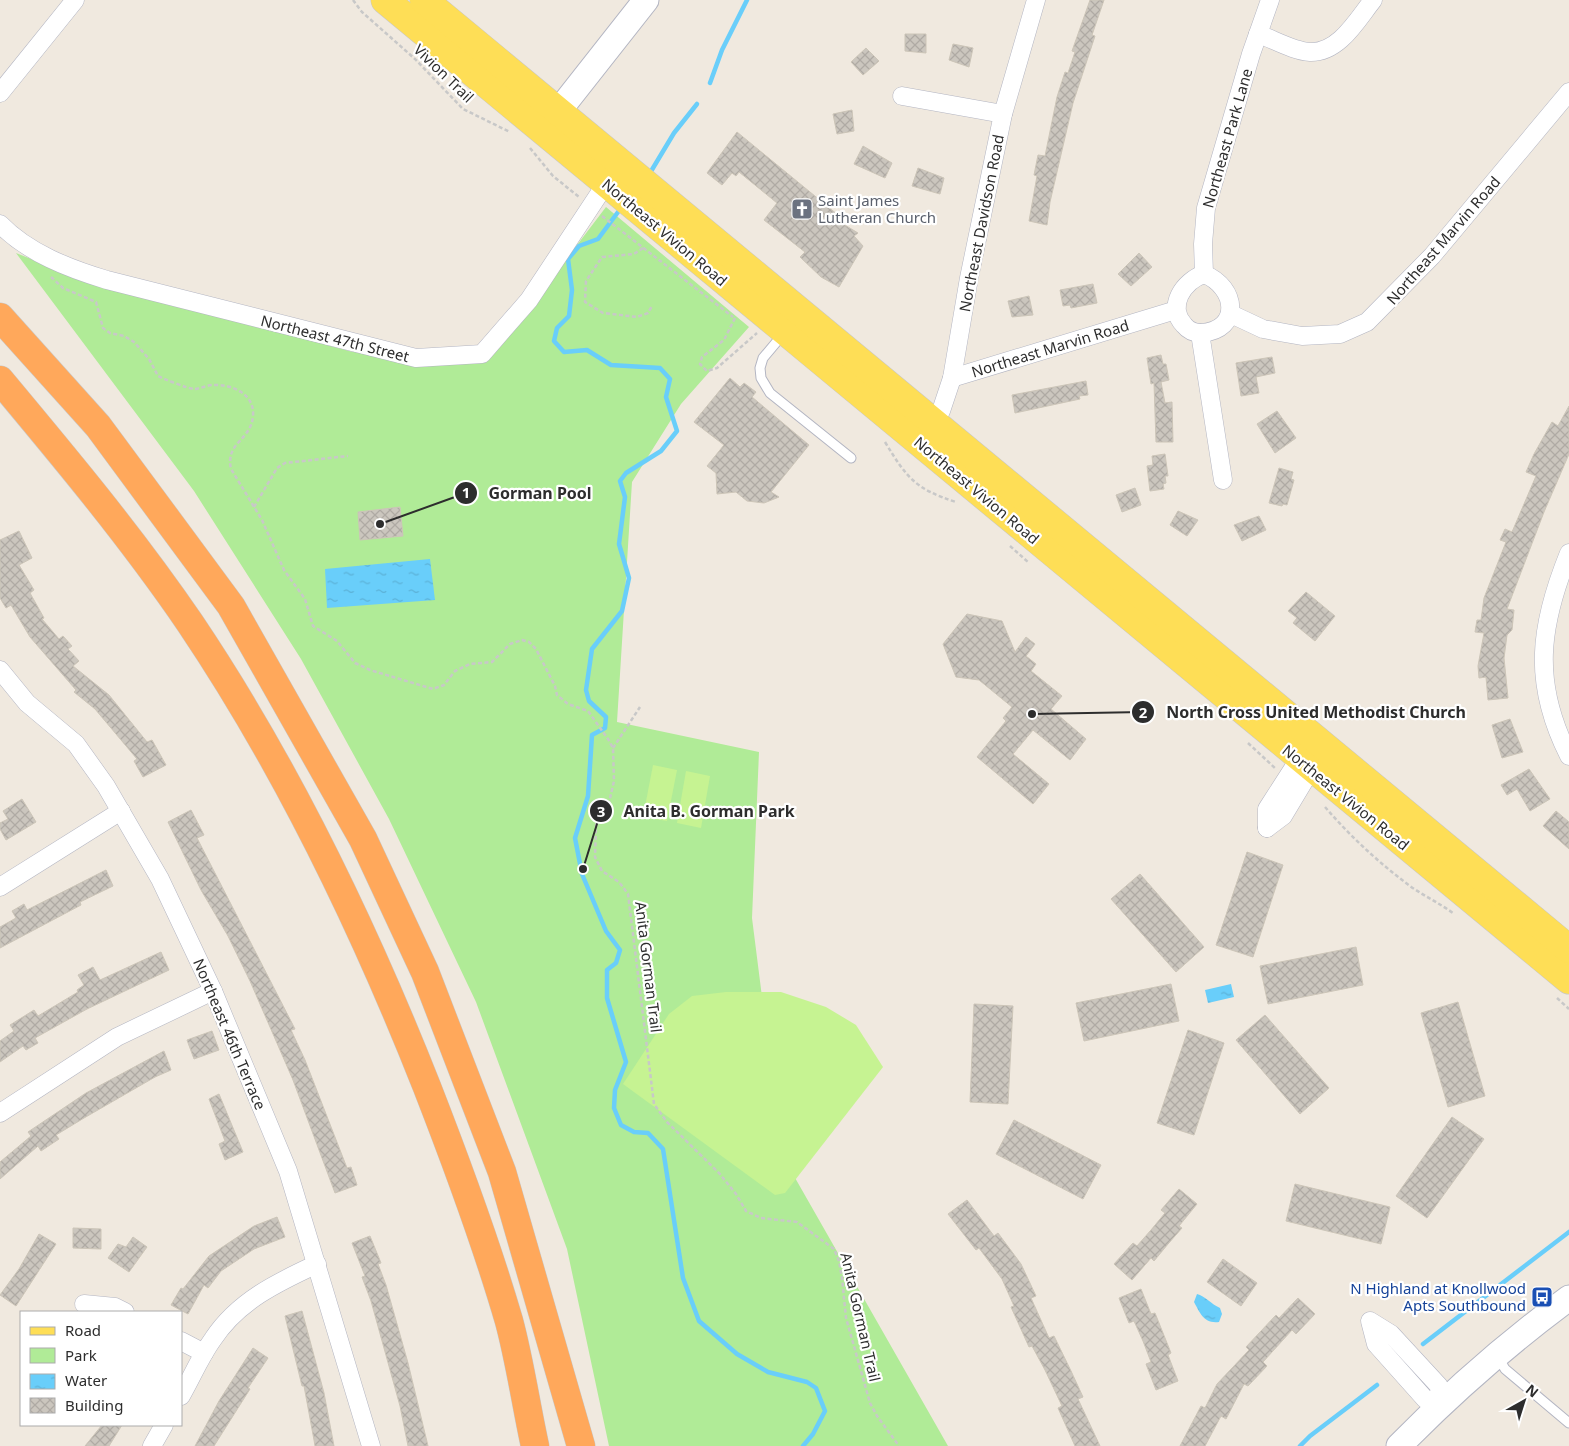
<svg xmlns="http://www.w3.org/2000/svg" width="1569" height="1446" font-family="'Noto Sans',sans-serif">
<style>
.park{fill:#b0eb97}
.pitch{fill:#c6f392}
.water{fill:url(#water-ripples)}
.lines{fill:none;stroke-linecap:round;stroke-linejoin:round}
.stream{stroke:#69cefa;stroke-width:4.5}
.building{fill:url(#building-cross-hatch);stroke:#ccc5b8}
.lane-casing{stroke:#b3b5c2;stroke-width:11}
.street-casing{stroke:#b3b5c2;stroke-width:19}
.secondary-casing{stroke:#b3b5c2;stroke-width:27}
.primary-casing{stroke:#c8c8c8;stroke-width:29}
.highway-casing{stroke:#c8c8c8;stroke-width:29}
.path{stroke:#c8c8c8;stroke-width:2.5;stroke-dasharray:4 2.5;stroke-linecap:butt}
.lane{stroke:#fff;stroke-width:9}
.street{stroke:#fff;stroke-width:18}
.secondary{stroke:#fff;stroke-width:25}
.primary{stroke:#fede56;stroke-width:28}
.highway{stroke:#ffa85b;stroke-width:28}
.labels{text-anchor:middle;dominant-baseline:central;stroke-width:4.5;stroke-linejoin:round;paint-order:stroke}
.street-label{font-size:15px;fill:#2d2d2d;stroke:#fff}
.worship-label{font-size:15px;fill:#5b616d;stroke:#fff;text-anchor:start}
.transit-label{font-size:15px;fill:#164399;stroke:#fff;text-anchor:end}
.leader{fill:none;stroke:#2d2d2d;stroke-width:2}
.callout-dot{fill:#2d2d2d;stroke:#fff;stroke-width:2}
.mark-label{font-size:15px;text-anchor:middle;font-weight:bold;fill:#fff}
.callout-label{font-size:16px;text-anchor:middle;font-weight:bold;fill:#2d2d2d;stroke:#fff;stroke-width:4.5;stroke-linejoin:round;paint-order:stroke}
</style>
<defs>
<pattern id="water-ripples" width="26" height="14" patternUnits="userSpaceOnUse" patternTransform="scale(1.25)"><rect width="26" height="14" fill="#69cefa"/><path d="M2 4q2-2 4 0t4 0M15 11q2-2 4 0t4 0" fill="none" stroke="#5bb1d7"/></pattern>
<pattern id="building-cross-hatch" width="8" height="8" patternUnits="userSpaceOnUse" patternTransform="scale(1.25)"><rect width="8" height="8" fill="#cbc6be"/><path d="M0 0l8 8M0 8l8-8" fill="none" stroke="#afaaa4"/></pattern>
</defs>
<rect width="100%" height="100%" fill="#f0e9df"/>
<!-- park -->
<path class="park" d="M606,207L749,327L681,404L632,482L617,722L759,752L752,918L782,1155L948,1446H609L567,1249L476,1002L389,819L301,659L194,491L16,253L84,280L353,352L360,344L416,358L481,354L558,270Z"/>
<!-- pitch -->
<g class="pitch">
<path d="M653,765L677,770L667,821L643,817Z"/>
<path d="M686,771L710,776L701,828L677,823Z"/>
<path d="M726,992H781L826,1007L856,1025L883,1067L785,1193L775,1195L623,1084L669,1014L692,996Z"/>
</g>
<!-- water -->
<g class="water">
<path d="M430,559L435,600L327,608L325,569Z"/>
<path d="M1231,984L1234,997L1208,1003L1205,990Z"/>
<path d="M1197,1294C1205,1296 1211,1304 1220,1308L1222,1314L1219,1322C1204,1324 1200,1313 1194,1302Z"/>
</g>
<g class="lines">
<!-- stream -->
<g class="stream">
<path d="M710,83L722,50L747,0"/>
<path d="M650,173L674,133L697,104"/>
<path d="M621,208L598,239L579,246L568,259L572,290L569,316L557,328L554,341L564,352L587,350L611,365L660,368L670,379L666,397L677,431L661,451L626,473L620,481L625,497L619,544L629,578L622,611L592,649L586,690L589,701L606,717L605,728L592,735L588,796L575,838L582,874L606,931L620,950L616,963L607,970V998L626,1062L615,1090L614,1108L621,1125L634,1132L648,1133L663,1149L683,1278L699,1321L737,1354L768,1372L807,1382L816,1388L825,1411L813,1434L803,1446"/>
<path d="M1423,1344L1569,1232"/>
<path d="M1300,1446L1310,1436L1377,1385"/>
</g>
</g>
<!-- building -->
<g class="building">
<path d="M1090,0H1104L1092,35L1095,36L1073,103L1050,202L1047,225L1029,221L1037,176L1034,175L1038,155L1045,156L1057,97L1065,72L1068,73L1075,52L1072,51Z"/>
<path d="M905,34H926V53L905,51Z"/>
<path d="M953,44L973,48L969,67L949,60Z"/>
<path d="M866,48L879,61L863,75L851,62Z"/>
<path d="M852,110L854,131L837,134L833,114Z"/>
<path d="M737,132L838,215L835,219L858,233L854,236L863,246L839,287L821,277L800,257L805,252L764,220L777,203L739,172L736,176L732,173L722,185L707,173Z"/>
<path d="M863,146L892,163L885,178L854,164Z"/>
<path d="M918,168L944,178L940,194L912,186Z"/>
<path d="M1139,253L1152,267L1131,286L1118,274Z"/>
<path d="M1093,284L1097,303L1071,308L1070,305L1063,306L1060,290Z"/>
<path d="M1029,296L1033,315L1012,317L1008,301Z"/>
<path d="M1161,355L1163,364H1166L1169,380L1161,382L1165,403L1172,402L1173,442H1156L1154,383L1151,384L1147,358Z"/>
<path d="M1272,357L1275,373L1256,377L1259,393L1241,396L1236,363Z"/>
<path d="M730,378L740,387L744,383L756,392L752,397L809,445L771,492L779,497L764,503L747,501L736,492L717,494L716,473L707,466L724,445L694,422Z"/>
<path d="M1086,381L1088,395L1079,396L1080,399L1015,413L1012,395Z"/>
<path d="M1569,406V454L1544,512L1507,609L1514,610L1512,630L1507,635L1504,658L1508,698L1488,700L1486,677L1479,678L1478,666L1484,633L1475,632L1477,620H1481L1484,598L1506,542L1500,540L1505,529L1512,532L1536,476L1526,472L1534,454L1552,422L1558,426Z"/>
<path d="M1277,411L1296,438L1275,453L1257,424Z"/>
<path d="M1165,454L1168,476H1165L1166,483L1163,484L1164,489L1150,491L1147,466L1153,465L1152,456Z"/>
<path d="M1279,468L1293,472L1291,479L1294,480L1287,505L1283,504L1282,506L1269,503Z"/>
<path d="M1135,488L1141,505L1122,512L1116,495Z"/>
<path d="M400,507L403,536L360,540L358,512Z"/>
<path d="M1178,511L1198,520L1187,536L1170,525Z"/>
<path d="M1259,516L1266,530L1242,541L1234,525Z"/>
<path d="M19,531L32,558L19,565L34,590L30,593L44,618L42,619L59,639L63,636L72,646L68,649L79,661L73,666L109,695L147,742L152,740L166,765L143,777L134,761L137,759L95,709L74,692L76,690L30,637L11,605L6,608L0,598V540Z"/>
<path d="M1306,592L1335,616L1315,641L1293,623L1297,618L1288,611Z"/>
<path d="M967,614L1002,621L1015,652L1026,637L1035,644L1026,656L1036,664L1031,671L1062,696L1051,709L1086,739L1070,760L1033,730L1013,754L1049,784L1033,804L977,757L1006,721L1003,718L1012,707L979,680L956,677L943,644Z"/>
<path d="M1510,719L1523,752L1502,758L1492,725Z"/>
<path d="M1529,769L1550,799L1530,811L1517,789L1507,795L1501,785Z"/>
<path d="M22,799L36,822L6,840L0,829V823L8,819L3,811Z"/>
<path d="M191,810L204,835L197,838L295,1029L291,1030L305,1060L347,1168L351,1167L357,1185L335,1193L293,1080L250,981L228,936L201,890L168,822Z"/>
<path d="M1556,811L1569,822V849L1543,826Z"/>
<path d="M1247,852L1283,865L1253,957L1216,945Z"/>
<path d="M106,870L113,886L80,902L81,905L0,948V927L16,918L12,911L24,904L27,910Z"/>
<path d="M1140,874L1204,947L1176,972L1111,899Z"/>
<path d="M1356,947L1363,985L1268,1004L1260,966Z"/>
<path d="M161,952L169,970L87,1009L35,1038L38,1043L26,1050L23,1046L0,1062V1041L14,1031L10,1025L34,1010L38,1016L78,992L77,990L84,985L78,975L93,967L100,980Z"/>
<path d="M1171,984L1179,1021L1084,1041L1076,1003Z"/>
<path d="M1458,1002L1485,1096L1448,1107L1421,1013Z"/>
<path d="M974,1004L1013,1006L1008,1104L970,1102Z"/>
<path d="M1265,1015L1329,1088L1300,1114L1236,1040Z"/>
<path d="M1188,1030L1224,1043L1194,1135L1157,1123Z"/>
<path d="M212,1031L219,1050L194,1059L187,1040Z"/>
<path d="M164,1051L171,1070L155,1077L84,1118L56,1135L59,1139L41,1151L38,1146L0,1179V1162L31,1136L28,1132L86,1093Z"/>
<path d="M219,1094L243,1152L225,1160L219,1144L225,1141L209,1099Z"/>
<path d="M1452,1117L1484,1139L1427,1218L1396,1196Z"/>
<path d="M1014,1120L1101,1165L1083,1199L996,1154Z"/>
<path d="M1295,1184L1390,1207L1381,1244L1286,1221Z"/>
<path d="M1179,1189L1197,1204L1179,1226L1182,1228L1168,1244L1154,1261L1151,1258L1132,1280L1114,1264L1133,1243L1137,1246L1151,1230L1165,1213L1161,1210Z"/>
<path d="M967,1200L994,1236L998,1233L1021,1264L1036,1296L1031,1298L1049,1338L1054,1336L1071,1371L1083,1397L1078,1399L1100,1446H1075L1058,1408L1062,1406L1045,1370L1032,1346L1029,1347L1011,1307L1014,1306L1002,1279L979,1248L976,1250L948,1214Z"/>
<path d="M277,1217L285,1237L254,1249L221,1271L208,1288L204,1285L188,1314L171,1305L181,1288L183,1289L209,1256L254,1226Z"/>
<path d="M73,1228L101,1229V1249L73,1248Z"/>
<path d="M39,1234L56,1244L16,1306L0,1295L19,1269Z"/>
<path d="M370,1236L381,1263L378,1264L386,1285L408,1363L428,1446H408L400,1406L371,1301L362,1277L365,1276L352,1243Z"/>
<path d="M133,1237L147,1247L129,1272L108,1258L118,1244L126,1247Z"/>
<path d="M1223,1259L1257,1283L1241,1306L1207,1282Z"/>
<path d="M1141,1289L1151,1314L1155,1313L1171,1353L1168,1355L1178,1381L1156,1390L1146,1364L1151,1362L1143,1341L1134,1321L1129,1323L1119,1298Z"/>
<path d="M1298,1298L1315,1314L1296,1334L1292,1330L1263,1362L1267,1366L1248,1386L1244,1384L1226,1419L1221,1416L1205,1446H1180L1201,1406L1205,1408L1217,1384L1249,1350L1246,1347L1276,1315L1279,1318Z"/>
<path d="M302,1311L324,1393L334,1446H315L314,1440L304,1386H302L285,1316Z"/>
<path d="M253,1348L268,1358L248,1388L250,1389L214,1446H195L219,1401Z"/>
<path d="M102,1425H122L109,1446H85Z"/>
</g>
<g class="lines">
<!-- lane casing -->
<g class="lane-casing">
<g id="lane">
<path d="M784,333L763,358L760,368L761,378L770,393L851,458"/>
<path d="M1498,1357L1505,1369L1569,1423"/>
</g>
</g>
<!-- street casing -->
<g class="street-casing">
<g id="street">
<path d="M1258,34C1273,39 1293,51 1310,52C1339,53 1357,20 1373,0"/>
<path d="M0,93L75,0"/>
<path d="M902,96L1003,114"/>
<path d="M0,224C28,253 70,269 107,280L416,358L482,354L529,300L611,176"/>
<path d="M1204,274L1203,244L1206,208L1251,54L1270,0"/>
<path d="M1204,274C1237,287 1242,330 1201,333C1194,333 1188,330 1184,325C1166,306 1184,281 1204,274Z"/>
<path d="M1231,314L1263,329L1302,336L1340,334L1367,322L1432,256L1569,92"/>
<path d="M1200,333L1223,480"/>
<path d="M952,378L1176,310"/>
<path d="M928,429L941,411L952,378L969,278L1003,114L1036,0"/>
<path d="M1569,553C1539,627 1532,683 1569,756"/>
<path d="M0,670L27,703L76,744L106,786L160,879L213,991L288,1171L371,1446"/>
<path d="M1267,828V809L1294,767L1307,764L1311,758"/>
<path d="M1267,828L1283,816L1307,776V764"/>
<path d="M0,887L121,811"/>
<path d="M0,1113L117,1037L213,991"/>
<path d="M84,1304L115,1307L125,1312"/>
<path d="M1370,1321L1391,1334L1439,1386L1440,1403L1425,1399L1376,1344Z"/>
<path d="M181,1341L204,1353"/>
<path d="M181,1396C192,1377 200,1357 213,1339C238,1301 278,1282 317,1264"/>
<path d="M152,1446L164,1425"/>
</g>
</g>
<!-- secondary casing -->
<g class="secondary-casing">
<g id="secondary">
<path d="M546,127L646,0"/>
<path d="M1399,1446C1452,1392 1508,1343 1569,1298"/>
</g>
</g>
<!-- primary casing -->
<g class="primary-casing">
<g id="primary">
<path d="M385,0L1569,980"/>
<path d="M424,0L1569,949"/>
</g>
</g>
<!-- highway casing -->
<g class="highway-casing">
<g id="highway">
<path d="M0,317L98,426L231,606L363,839L425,972L502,1172L581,1446"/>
<path d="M0,380C66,459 132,538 190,623C287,767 363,925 427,1087C457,1164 486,1242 509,1321C520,1362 526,1405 535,1446"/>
</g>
</g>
<!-- path -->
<g class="path">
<path d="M353,0L362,12L415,59L463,109L510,132"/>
<path d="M530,148L553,176L579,197"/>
<path d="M602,216L733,317"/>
<path d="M643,248L634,254L602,257L586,281L585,302L603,313L637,317L648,313L652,306"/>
<path d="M51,277L63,288L96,302L103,328L110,333L124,336L134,342L149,359L158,376C164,379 189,389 194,389C200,389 207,385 213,385C232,384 255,394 253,416C251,441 225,442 231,469L262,520L284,570L305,599L313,626L337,641L355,663L370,670L433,689L444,685L455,671L470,664L492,662L510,644L522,640L529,642L536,649L555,686L557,695L568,704L588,711L608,739L613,748L614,781L608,807L596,825L595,857L602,871L619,882L628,894L654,1104L667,1122L719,1173L736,1194L746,1211L761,1218L797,1222L834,1249L839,1261L842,1278L846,1318L870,1403L877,1416L899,1446"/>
<path d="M735,318L724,340L702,357L700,364L707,371L717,368L757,333"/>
<path d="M885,442C907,478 915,489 956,502"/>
<path d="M254,507L277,468L285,463L348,456"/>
<path d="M1010,546L1028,562"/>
<path d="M1248,743L1275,768"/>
<path d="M613,748L640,707"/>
<path d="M1325,807C1350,836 1379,863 1410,886C1424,896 1439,903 1453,913"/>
<path d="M1557,998L1569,1009"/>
</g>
<!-- lane -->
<use href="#lane" class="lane"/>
<!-- street -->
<use href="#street" class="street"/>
<!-- secondary -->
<use href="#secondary" class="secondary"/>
<!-- primary -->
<use href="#primary" class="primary"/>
<!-- highway -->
<use href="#highway" class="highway"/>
</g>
<!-- icons -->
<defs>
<g id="church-square" transform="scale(1.125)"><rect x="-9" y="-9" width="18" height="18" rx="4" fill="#6b7280" stroke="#fff"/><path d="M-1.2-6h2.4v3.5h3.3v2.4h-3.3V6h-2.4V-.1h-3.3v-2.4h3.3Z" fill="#fff"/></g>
<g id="bus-square" transform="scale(1.125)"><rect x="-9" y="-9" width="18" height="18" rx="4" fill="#1a4fb4" stroke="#fff"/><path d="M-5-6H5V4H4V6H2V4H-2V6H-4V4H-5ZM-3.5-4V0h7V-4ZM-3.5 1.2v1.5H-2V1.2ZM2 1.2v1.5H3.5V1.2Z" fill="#fff"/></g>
</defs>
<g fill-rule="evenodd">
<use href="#church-square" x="802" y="209"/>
<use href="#bus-square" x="1542" y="1297"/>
</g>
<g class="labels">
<!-- street labels -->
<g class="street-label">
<text transform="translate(444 73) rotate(44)">Vivion Trail</text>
<text transform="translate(1227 138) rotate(-74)">Northeast Park Lane</text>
<text transform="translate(981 223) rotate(-79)">Northeast Davidson Road</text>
<text transform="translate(665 232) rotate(40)">Northeast Vivion Road</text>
<text transform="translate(1443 240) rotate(-49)">Northeast Marvin Road</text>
<text transform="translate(335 338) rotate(14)">Northeast 47th Street</text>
<text transform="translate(1050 348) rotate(-17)">Northeast Marvin Road</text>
<text transform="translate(977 490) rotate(40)">Northeast Vivion Road</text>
<text transform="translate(1346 797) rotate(39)">Northeast Vivion Road</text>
<text transform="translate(649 967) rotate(83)">Anita Gorman Trail</text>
<text transform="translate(230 1034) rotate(67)">Northeast 46th Terrace</text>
<text transform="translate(861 1317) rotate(77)">Anita Gorman Trail</text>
</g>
<!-- worship labels -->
<g class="worship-label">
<text x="818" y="200">Saint James<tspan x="818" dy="17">Lutheran Church</tspan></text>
</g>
<!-- transit labels -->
<g class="transit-label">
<text x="1526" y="1288">N Highland at Knollwood<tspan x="1526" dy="17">Apts Southbound</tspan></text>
</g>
</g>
<!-- callouts -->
<path class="leader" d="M380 524L466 493M1032 714L1143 712M583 869L601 811"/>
<g class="callout-dot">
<circle cx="380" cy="524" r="5"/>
<circle cx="1032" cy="714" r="5"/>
<circle cx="583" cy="869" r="5"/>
<circle cx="466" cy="493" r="12"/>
<circle cx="1143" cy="712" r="12"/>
<circle cx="601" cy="811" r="12"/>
</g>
<g class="mark-label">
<text x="466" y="498">1</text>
<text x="1143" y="718">2</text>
<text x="601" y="817">3</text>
</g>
<g class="callout-label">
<text x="540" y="499">Gorman Pool</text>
<text x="1316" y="718">North Cross United Methodist Church</text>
<text x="709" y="817">Anita B. Gorman Park</text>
</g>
<!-- legend -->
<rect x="20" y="1311" width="162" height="115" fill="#ffffff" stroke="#ababab"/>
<rect x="30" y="1327" width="25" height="8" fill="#fede56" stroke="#ababab"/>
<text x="65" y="1336" font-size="15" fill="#2d2d2d">Road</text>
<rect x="30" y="1348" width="25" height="15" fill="#b0eb97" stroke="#ababab"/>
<text x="65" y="1361" font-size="15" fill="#2d2d2d">Park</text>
<rect x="30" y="1374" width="25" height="15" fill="url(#water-ripples)" stroke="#ababab"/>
<text x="65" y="1386" font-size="15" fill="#2d2d2d">Water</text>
<rect x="30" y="1398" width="25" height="15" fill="url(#building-cross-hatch)" stroke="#ababab"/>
<text x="65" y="1411" font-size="15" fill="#2d2d2d">Building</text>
<!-- north arrow -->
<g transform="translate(1524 1401) rotate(39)" stroke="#ffffff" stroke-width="4" paint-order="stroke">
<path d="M0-4L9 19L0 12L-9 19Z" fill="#2d2d2d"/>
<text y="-8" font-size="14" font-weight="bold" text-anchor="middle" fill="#2d2d2d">N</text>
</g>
</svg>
